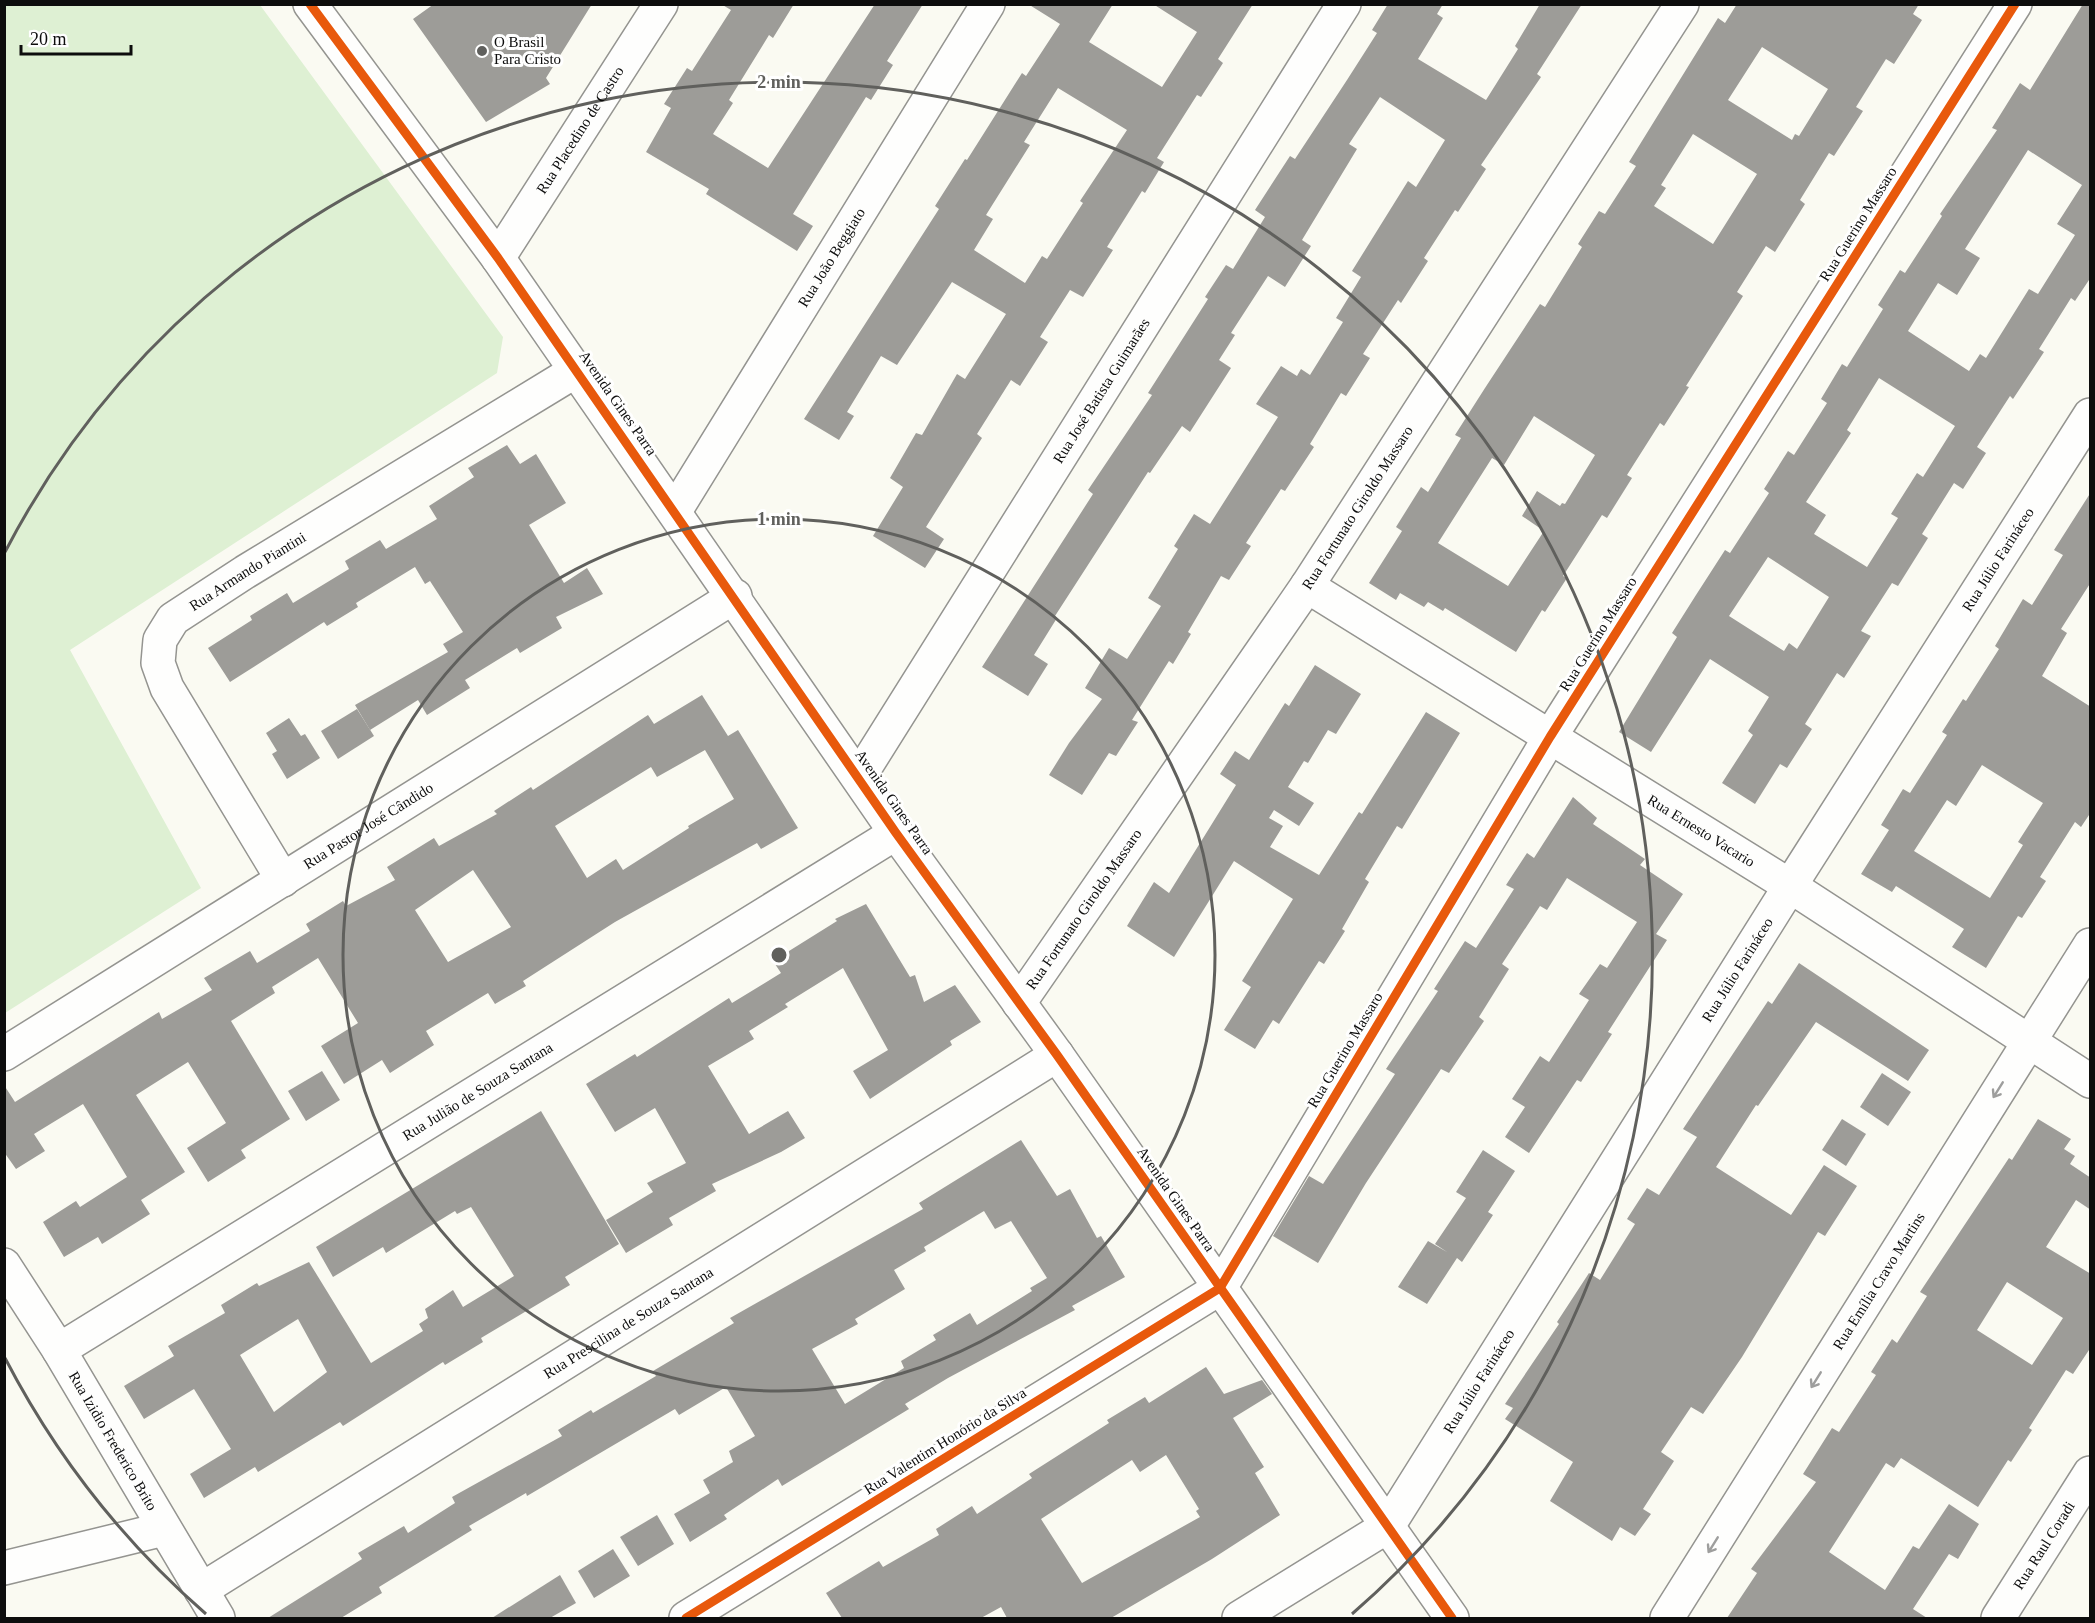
<svg xmlns="http://www.w3.org/2000/svg" width="2095" height="1623" font-family="Georgia,serif">
<style>
.green{fill:#def0d3}
.building{fill:#9d9c98;fill-rule:evenodd}
.lines{fill:none;stroke-linecap:round;stroke-linejoin:round}
.minor-casing{stroke:#949490;stroke-width:36}
.minor{stroke:#fefefd;stroke-width:33}
.cycleway-casing{stroke:#fff;stroke-width:13}
.cycleway{stroke:#e8590c;stroke-width:9}
.oneway{stroke:#9e9e9d}
.ring{fill:none;stroke:#60605d;stroke-width:3}
.poi-dot{fill:#60605d;stroke:#fff;stroke-width:2}
.labels{text-anchor:middle;dominant-baseline:central;stroke-width:6;stroke-linejoin:round;paint-order:stroke}
.poi-label{font-size:15px;fill:#0d0d0d;stroke:#fff;text-anchor:start}
.street-label{font-size:15px;fill:#0d0d0d;stroke:#fff}
.centre{fill:#60605d;stroke:#fff;stroke-width:3}
.ring-label{font-size:18px;text-anchor:middle;font-weight:bold;fill:#60605d;stroke:#fff;stroke-width:6;stroke-linejoin:round;paint-order:stroke}
</style>
<rect width="100%" height="100%" fill="#fafaf2"/>
<!-- green -->
<path class="green" d="M5,4L260,5L503,337L497,373L70,650L201,888L5,1013Z"/>
<!-- building -->
<g class="building">
<path d="M434,4H592L546,78L550,84L486,122L413,19Z"/>
<path d="M721,4H794L773,38L769,35L729,100L733,103L713,134L768,168L875,4H923L887,61L893,65L871,100L866,97L793,214L813,226L797,251L706,194L709,189L646,152L671,108L664,104L687,68L692,71L731,10Z"/>
<path d="M1028,4H1113L1089,42L1162,87L1197,32L1153,4H1253L1218,59L1223,63L1201,97L1197,95L1157,158L1164,162L1145,193L1142,191L1107,247L1113,250L1083,297L1070,290L1040,337L1048,342L1020,386L1011,380L977,434L982,438L926,527L944,539L925,568L873,536L903,487L890,478L916,433L922,435L957,374L965,379L1006,314L952,282L897,365L881,356L847,412L854,416L839,440L804,419L939,209L935,206L965,159L967,160L1022,73L1026,76L1060,24ZM1058,88L1127,130L1080,201L1083,203L1047,259L1042,256L1025,283L974,250L993,219L986,215L1030,145L1024,142Z"/>
<path d="M1388,4H1443L1437,14L1443,18L1418,59L1486,100L1518,49L1515,46L1540,4H1582L1537,74L1541,77L1481,165L1486,169L1458,212L1455,210L1424,258L1428,261L1401,303L1398,300L1363,354L1370,358L1346,396L1341,393L1310,444L1314,447L1285,491L1281,489L1246,543L1251,546L1229,580L1221,576L1188,632L1191,634L1173,664L1169,661L1132,720L1138,722L1116,756L1109,753L1082,795L1049,775L1069,743L1102,699L1085,688L1109,648L1127,659L1161,606L1148,598L1178,549L1174,546L1194,514L1210,524L1278,417L1256,404L1281,366L1297,376L1301,369L1310,375L1343,322L1336,318L1361,277L1352,271L1408,181L1416,187L1445,140L1380,97L1349,144L1357,149L1302,240L1311,246L1285,287L1268,276L1231,333L1235,335L1219,360L1231,368L1190,432L1182,426L1150,473L1148,472L1055,616L1057,618L1034,655L1048,664L1028,696L982,667L1093,494L1088,490L1152,395L1148,393L1208,299L1205,297L1226,265L1233,269L1265,217L1255,210L1290,156L1295,159L1347,80L1377,33L1372,30Z"/>
<path d="M1737,4H1919L1913,14L1922,20L1894,64L1886,59L1856,107L1863,111L1834,156L1829,153L1800,200L1805,204L1775,252L1766,246L1737,292L1743,296L1686,386L1689,387L1664,426L1660,423L1627,475L1632,478L1607,518L1602,515L1563,576L1567,578L1545,612L1542,610L1516,652L1445,608L1443,611L1428,602L1424,607L1400,593L1396,600L1369,583L1402,531L1396,527L1421,487L1428,492L1461,438L1455,435L1485,388L1540,304L1545,307L1582,247L1578,244L1599,211L1605,214L1636,166L1629,162L1718,18L1725,23ZM1762,47L1828,89L1799,136L1795,134L1792,140L1728,100ZM1693,134L1757,174L1713,244L1654,206L1666,188L1661,185ZM1534,416L1595,455L1565,504L1562,503L1560,506L1537,491L1522,516L1544,531L1508,586L1438,543L1492,458L1504,465Z"/>
<path d="M2083,4H2091V277L2075,301L2071,298L2039,349L2044,352L2013,399L2010,396L1977,447L1986,453L1963,489L1954,483L1922,534L1928,538L1898,586L1892,583L1861,631L1871,636L1844,678L1837,673L1805,724L1812,729L1787,768L1780,764L1755,804L1722,783L1753,735L1748,731L1769,697L1710,659L1651,752L1619,732L1677,637L1672,633L1696,595L1725,550L1730,553L1769,493L1764,489L1788,451L1794,455L1827,403L1821,399L1842,364L1847,367L1883,309L1878,305L1900,270L1905,273L1942,216L1940,214L1997,130L1992,128L2020,83L2030,90ZM2028,150L2082,185L2057,224L2075,235L2038,294L2029,289L1986,358L1980,354L1969,371L1908,331L1938,283L1957,295L1980,258L1965,249ZM1879,378L1955,426L1923,477L1917,473L1891,514L1898,518L1867,567L1814,534L1826,515L1806,502L1851,433L1847,430ZM1768,557L1829,597L1797,649L1789,643L1784,651L1729,616Z"/>
<path d="M507,445L520,464L536,454L566,503L529,525L564,583L587,568L603,594L556,617L562,628L520,653L517,648L465,680L470,688L427,715L418,700L370,730L355,705L448,652L443,644L463,632L430,581L425,584L415,567L356,603L358,607L327,626L324,622L230,682L208,648L252,620L250,616L287,593L293,603L349,569L345,561L380,540L386,549L437,519L429,506L474,477L468,468Z"/>
<path d="M2091,492V582L2061,629L2067,633L2042,676L2091,707V812L2081,827L2075,822L2040,877L2046,881L2022,918L2018,916L1986,968L1952,947L1964,929L1896,886L1892,892L1861,874L1889,830L1881,825L1903,789L1910,793L1947,735L1942,732L1963,699L1966,701L1999,649L1995,646L2023,599L2032,605L2063,555L2054,550ZM1982,765L2043,803L2018,842L2023,845L1990,898L1914,851L1947,800L1956,806Z"/>
<path d="M1315,665L1361,694L1336,734L1328,730L1308,763L1304,761L1288,787L1314,803L1299,826L1274,810L1269,818L1283,826L1270,847L1319,875L1359,812L1362,814L1426,712L1460,733L1402,829L1397,826L1365,879L1369,882L1342,929L1345,931L1324,964L1319,961L1279,1024L1273,1020L1255,1049L1224,1030L1251,987L1242,981L1293,899L1234,861L1174,957L1127,926L1154,882L1169,893L1210,827L1236,785L1220,774L1235,751L1249,760L1285,703L1289,706Z"/>
<path d="M702,695L728,736L738,730L798,828L761,849L757,843L615,922L523,981L526,986L495,1004L488,993L426,1031L434,1045L390,1073L382,1060L344,1084L321,1046L358,1023L318,958L272,987L275,993L231,1021L290,1119L241,1150L246,1158L208,1182L187,1148L226,1123L188,1062L136,1095L185,1172L141,1200L150,1214L102,1244L98,1237L64,1257L43,1222L76,1201L80,1207L127,1177L83,1104L34,1134L45,1151L16,1169L4,1152V1085L15,1102L159,1012L162,1019L212,990L204,978L250,951L257,963L310,931L306,924L343,901L346,906L395,880L387,867L434,838L439,846L497,814L494,811L531,787L533,790L648,715L654,724ZM705,750L734,799L688,826L689,828L623,870L616,859L587,878L555,826L651,767L657,777ZM473,870L511,927L448,962L415,910Z"/>
<path d="M357,709L374,736L338,759L321,731Z"/>
<path d="M289,718L301,736L305,734L320,758L287,779L272,754L277,751L266,733Z"/>
<path d="M1573,797L1597,818L1593,824L1645,859L1640,865L1683,894L1656,934L1667,940L1608,1032L1612,1034L1581,1082L1577,1080L1529,1153L1505,1137L1525,1107L1512,1099L1540,1056L1549,1062L1589,1000L1579,994L1600,964L1607,968L1637,922L1567,878L1547,910L1540,906L1502,964L1509,969L1479,1017L1484,1021L1449,1073L1441,1069L1366,1183L1318,1263L1273,1236L1309,1176L1323,1184L1395,1074L1386,1069L1438,991L1434,989L1465,941L1476,948L1514,889L1506,885L1527,853L1534,858Z"/>
<path d="M866,904L910,977L915,975L924,1002L955,985L981,1022L950,1041L952,1045L870,1099L853,1071L888,1050L843,968L785,1004L788,1007L749,1031L754,1039L708,1066L749,1134L788,1111L805,1138L781,1152L712,1184L716,1191L669,1218L673,1225L626,1253L606,1220L653,1192L647,1183L686,1163L655,1108L615,1132L586,1084L635,1054L637,1057L729,998L732,1003L781,973L773,961L837,921L835,919Z"/>
<path d="M1799,963L1929,1050L1908,1081L1816,1022L1758,1106L1756,1105L1716,1167L1791,1215L1824,1165L1857,1186L1825,1236L1818,1232L1742,1357L1703,1414L1691,1407L1661,1452L1674,1461L1643,1509L1651,1514L1635,1536L1620,1527L1612,1541L1550,1501L1573,1462L1505,1419L1513,1408L1505,1404L1559,1324L1557,1322L1589,1273L1600,1280L1635,1224L1627,1219L1647,1188L1659,1195L1697,1137L1683,1129L1768,1001L1772,1004Z"/>
<path d="M322,1071L340,1100L306,1121L288,1091Z"/>
<path d="M1882,1073L1911,1092L1888,1126L1860,1107Z"/>
<path d="M541,1111L619,1244L565,1277L570,1285L481,1338L483,1342L445,1365L443,1362L343,1426L340,1422L258,1472L255,1467L204,1498L190,1474L231,1449L194,1389L144,1419L124,1386L174,1356L168,1346L225,1313L221,1305L257,1283L259,1286L309,1262L371,1363L423,1331L419,1324L428,1318L425,1309L453,1290L463,1307L514,1276L471,1207L457,1214L455,1211L386,1253L383,1247L333,1277L316,1247ZM298,1319L327,1372L274,1412L240,1355Z"/>
<path d="M1842,1119L1866,1134L1846,1166L1822,1150Z"/>
<path d="M2038,1119L2071,1139L2064,1149L2075,1156L2070,1164L2091,1178V1210L2076,1200L2046,1247L2091,1274V1347L2073,1374L2066,1370L2029,1428L2032,1430L2011,1462L2008,1460L1978,1507L1901,1458L1894,1468L1886,1463L1829,1552L1885,1590L1913,1546L1919,1549L1949,1504L1979,1524L1958,1559L1949,1554L1913,1609L1927,1618H1727L1757,1573L1751,1569L1816,1482L1803,1474L1832,1428L1839,1432L1876,1375L1871,1372L1892,1339L1897,1343L1927,1296L1920,1292L2009,1158L2012,1160ZM2007,1282L2063,1318L2032,1365L1977,1330Z"/>
<path d="M1021,1140L1057,1196L1070,1189L1097,1238L1101,1236L1125,1277L1072,1306L1075,1310L948,1378L905,1404L909,1409L782,1486L778,1479L724,1515L727,1519L690,1542L674,1514L710,1493L703,1480L733,1462L729,1451L755,1436L726,1387L679,1415L675,1409L527,1496L526,1493L469,1526L472,1530L379,1587L382,1593L341,1618H268L362,1559L358,1553L404,1526L408,1533L455,1503L452,1497L562,1436L558,1430L591,1410L593,1413L656,1376L653,1371L734,1323L730,1318L923,1209L919,1203ZM984,1211L995,1229L1011,1221L1047,1278L1030,1288L1032,1291L977,1325L970,1313L933,1335L936,1340L901,1361L904,1368L845,1404L812,1349L858,1324L855,1319L905,1289L894,1270L926,1251L924,1247Z"/>
<path d="M1483,1150L1515,1171L1488,1212L1493,1215L1462,1262L1457,1258L1427,1304L1398,1287L1428,1241L1447,1252L1435,1244L1466,1198L1456,1192Z"/>
<path d="M1206,1367L1224,1394L1262,1380L1272,1394L1233,1418L1264,1467L1255,1473L1280,1515L1212,1559L1111,1618H1007L1001,1607L981,1618H842L826,1593L879,1561L883,1567L939,1535L936,1529L972,1506L977,1514L1032,1478L1029,1474L1109,1423L1107,1420L1145,1397L1149,1403ZM1166,1455L1199,1509L1196,1511L1200,1517L1082,1583L1041,1519L1132,1460L1140,1472Z"/>
<path d="M657,1515L674,1544L638,1566L620,1537Z"/>
<path d="M613,1549L630,1576L594,1598L578,1571Z"/>
<path d="M560,1575L576,1603L550,1618H492Z"/>
</g>
<g class="lines">
<!-- minor casing -->
<g class="minor-casing">
<g id="minor">
<path d="M310,4L498,258L896,833L1057,1055L1452,1618"/>
<path id="s1" d="M498,258L661,4"/>
<path id="s2" d="M675,511L988,4"/>
<path id="s3" d="M1307,586L1790,886L2090,1081"/>
<path id="s4" d="M859,777L1344,4"/>
<path id="s5" d="M283,880L167,688L158,663L160,640L173,619L245,572L577,370"/>
<path id="s6" d="M1019,1003L1307,586L1682,4"/>
<path id="s7" d="M4,1054L735,596"/>
<path id="s8" d="M4,1265L59,1350L218,1618"/>
<path id="s9" d="M59,1350L896,833"/>
<path d="M4,1568L164,1529"/>
<path id="s10" d="M201,1590L1057,1055"/>
<path d="M686,1618L1220,1288L1550,737L2015,4"/>
<path id="s11" d="M1239,1618L1388,1526L1790,886L2090,415"/>
<path id="s12" d="M1667,1618L2090,945"/>
<path id="s13" d="M1998,1618L2090,1473"/>
</g>
</g>
<!-- minor -->
<use href="#minor" class="minor"/>
<!-- cycleway casing -->
<g class="cycleway-casing">
<g id="cycleway">
<path d="M310,4L498,258L896,833L1057,1055L1452,1618"/>
<path d="M686,1618L1220,1288L1550,737L2015,4"/>
</g>
</g>
<!-- cycleway -->
<use href="#cycleway" class="cycleway"/>
</g>
<!-- one-way arrows -->
<defs><path id="oneway-shaft" d="M-6 0H5M1.5-3L5.5 0L1.5 3" fill="none" stroke-width="1.6" stroke-linecap="round" stroke-linejoin="round" transform="scale(1.5)"/></defs>
<g class="oneway">
<use href="#oneway-shaft" transform="translate(1998 1090) rotate(122)"/>
<use href="#oneway-shaft" transform="translate(1816 1380) rotate(122)"/>
<use href="#oneway-shaft" transform="translate(1713 1545) rotate(122)"/>
</g>
<!-- distance rings -->
<g class="ring">
<circle cx="779" cy="955" r="436"/>
<path d="M206 1614A873 873 0 0 1 5 1358M5 552A873 873 0 1 1 1352 1614"/>
</g>
<!-- markers -->
<circle class="poi-dot" cx="482" cy="51" r="6"/>
<g class="labels">
<!-- poi labels -->
<g class="poi-label">
<text x="494" y="42">O Brasil<tspan x="494" dy="17">Para Cristo</tspan></text>
</g>
<!-- street labels -->
<g class="street-label">
<text stroke="none"><textPath href="#s1" startOffset="152">Rua Placedino de Castro</textPath></text>
<text transform="translate(1858 224) rotate(-58)">Rua Guerino Massaro</text>
<text stroke="none"><textPath href="#s2" startOffset="298">Rua João Beggiato</textPath></text>
<text stroke="none"><textPath href="#s4" startOffset="456">Rua José Batista Guimarães</textPath></text>
<text transform="translate(618 403) rotate(55)">Avenida Gines Parra</text>
<text stroke="none"><textPath href="#s6" startOffset="600">Rua Fortunato Giroldo Massaro</textPath></text>
<text stroke="none"><textPath href="#s11" startOffset="1318">Rua Júlio Farináceo</textPath></text>
<text stroke="none"><textPath href="#s5" startOffset="387">Rua Armando Piantini</textPath></text>
<text transform="translate(1598 634) rotate(-58)">Rua Guerino Massaro</text>
<text transform="translate(894 802) rotate(55)">Avenida Gines Parra</text>
<text stroke="none"><textPath href="#s7" startOffset="430">Rua Pastor José Cândido</textPath></text>
<text stroke="none"><textPath href="#s3" startOffset="464">Rua Ernesto Vacario</textPath></text>
<text stroke="none"><textPath href="#s6" startOffset="114">Rua Fortunato Giroldo Massaro</textPath></text>
<text stroke="none"><textPath href="#s11" startOffset="832">Rua Júlio Farináceo</textPath></text>
<text transform="translate(1345 1050) rotate(-59)">Rua Guerino Massaro</text>
<text stroke="none"><textPath href="#s9" startOffset="492">Rua Julião de Souza Santana</textPath></text>
<text transform="translate(1176 1199) rotate(55)">Avenida Gines Parra</text>
<text stroke="none"><textPath href="#s12" startOffset="398">Rua Emília Cravo Martins</textPath></text>
<text stroke="none"><textPath href="#s10" startOffset="504">Rua Prescilina de Souza Santana</textPath></text>
<text stroke="none"><textPath href="#s11" startOffset="346">Rua Júlio Farináceo</textPath></text>
<text stroke="none"><textPath href="#s8" startOffset="207">Rua Izidio Frederico Brito</textPath></text>
<text transform="translate(945 1441) rotate(-32)">Rua Valentim Honório da Silva</text>
<text stroke="none"><textPath href="#s13" startOffset="86">Rua Raul Coradi</textPath></text>
</g>
</g>
<circle cx="779" cy="955" r="9" class="centre"/>
<g class="ring-label">
<text x="779" y="88">2 min</text>
<text x="779" y="525">1 min</text>
</g>
<!-- border -->
<rect width="2095" height="1623" fill="none" stroke="#0d0d0d" stroke-width="12"/>
<!-- scale -->
<path d="M21 45v9h110v-9" fill="none" stroke="#0d0d0d" stroke-width="3"/>
<text x="30" y="45" font-size="18" fill="#0d0d0d" stroke="#ffffff" stroke-width="4.5" paint-order="stroke">20 m</text>
</svg>
